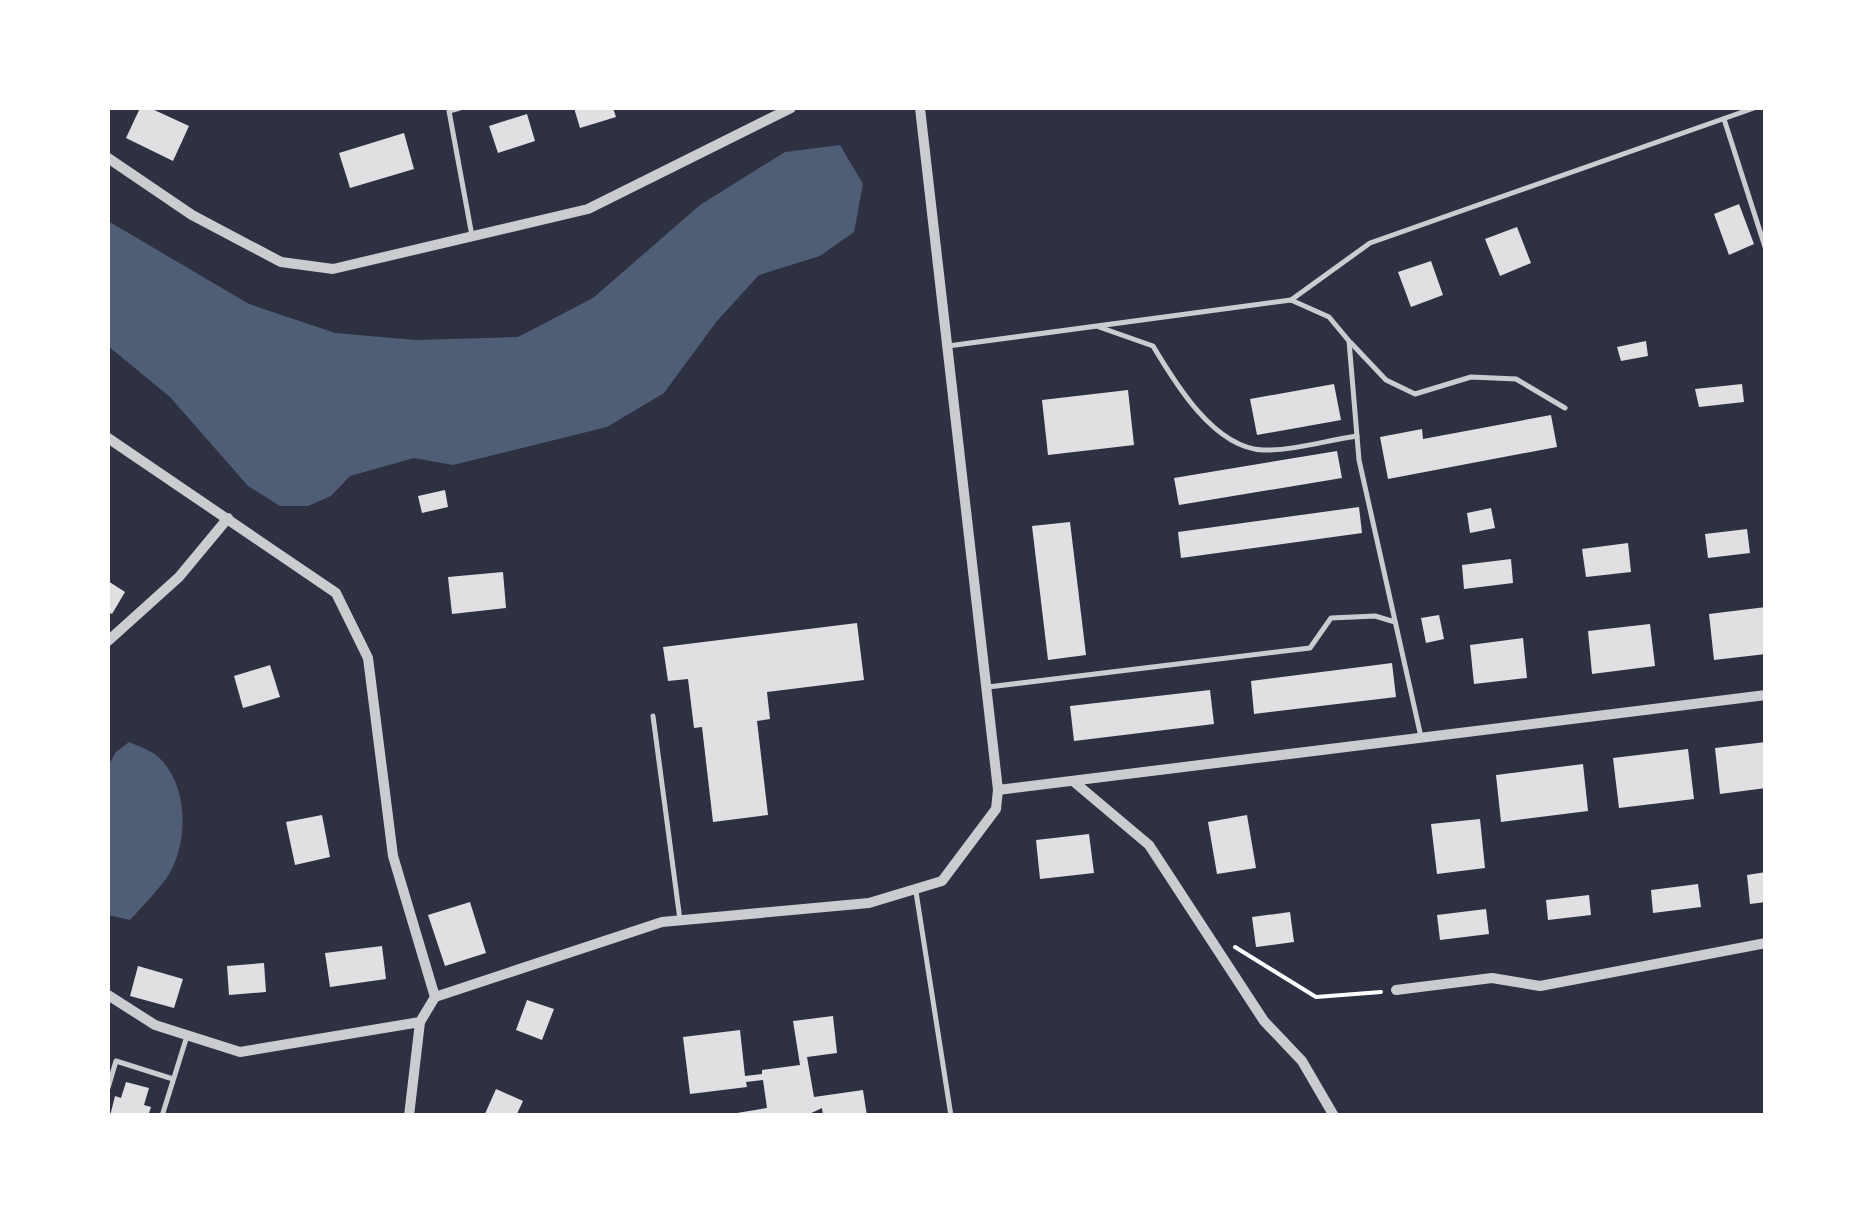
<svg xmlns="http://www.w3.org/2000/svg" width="1873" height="1223" font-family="'IBM Plex Sans',sans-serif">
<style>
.water{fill:#4f5d75}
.building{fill:#e0e0e3}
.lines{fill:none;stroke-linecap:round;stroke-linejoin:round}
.path{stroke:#fff;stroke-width:4}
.service{stroke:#caccd0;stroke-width:5}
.minor{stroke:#caccd0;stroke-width:10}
</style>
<rect width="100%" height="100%" fill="#2d3142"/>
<!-- water -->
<g class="water">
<path d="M840,145L863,184L854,232L820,256L759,275L717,321L664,393L607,427L453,465L414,458L350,476L331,496L308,506H280L248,486L170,397L108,346V221L249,304L335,333L416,340L518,337L593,298L700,205L785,152Z"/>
<path d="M129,742C138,746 150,750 157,756C190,784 189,846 166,879C155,893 142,907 130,920L108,915V767L115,753Z"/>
</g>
<!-- building -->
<g class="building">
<path d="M140,108H150L189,126L173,161L126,138Z"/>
<path d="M574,108H613L616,117L580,128Z"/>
<path d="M527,114L535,141L498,153L489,126Z"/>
<path d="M404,133L414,169L350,188L339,153Z"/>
<path d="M1739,204L1754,244L1729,255L1714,214Z"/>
<path d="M1517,227L1531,263L1500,276L1485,239Z"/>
<path d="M1431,261L1443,295L1411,307L1398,272Z"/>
<path d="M1646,341L1648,356L1621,361L1617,347Z"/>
<path d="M1334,384L1341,420L1257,435L1250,399Z"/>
<path d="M1742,384L1744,402L1699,407L1695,389Z"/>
<path d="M1128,390L1134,445L1048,455L1042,400Z"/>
<path d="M1551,415L1557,447L1388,479L1380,437L1422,429L1423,439Z"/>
<path d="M1337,451L1342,478L1179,505L1174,478Z"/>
<path d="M445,490L448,507L422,513L418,496Z"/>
<path d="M1359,507L1362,533L1181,558L1178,532Z"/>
<path d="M1491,508L1495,528L1470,533L1467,513Z"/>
<path d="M1070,522L1086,655L1048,660L1032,526Z"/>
<path d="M1747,529L1750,553L1708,558L1705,534Z"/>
<path d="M1628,543L1631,572L1586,577L1582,549Z"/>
<path d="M1511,559L1513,583L1464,589L1462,565Z"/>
<path d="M503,572L506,608L452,614L448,577Z"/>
<path d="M108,581L125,592L112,614L108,612Z"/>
<path d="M1766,607V654L1714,660L1709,614Z"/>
<path d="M1439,615L1444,639L1426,643L1421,618Z"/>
<path d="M857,623L864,680L767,692L770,719L757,721L768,815L713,822L702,727L694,728L688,679L668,681L663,647Z"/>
<path d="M1650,624L1655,666L1592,674L1588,631Z"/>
<path d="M1523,638L1527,678L1474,684L1470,645Z"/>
<path d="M1392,663L1396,697L1254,714L1251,681Z"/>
<path d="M270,665L280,697L243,708L234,676Z"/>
<path d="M1210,690L1214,724L1074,741L1070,706Z"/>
<path d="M1766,742V788L1720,794L1715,748Z"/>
<path d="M1688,749L1694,799L1619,808L1613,758Z"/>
<path d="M1583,764L1588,811L1501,822L1496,775Z"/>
<path d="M322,815L330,857L295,865L286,822Z"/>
<path d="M1247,815L1256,868L1217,874L1208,822Z"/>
<path d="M1480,819L1485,868L1437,874L1431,824Z"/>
<path d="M1089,834L1094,873L1040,879L1036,840Z"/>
<path d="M1766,872V902L1750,904L1747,875Z"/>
<path d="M1698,884L1701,907L1653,913L1651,890Z"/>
<path d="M1589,895L1591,915L1548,920L1546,900Z"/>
<path d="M470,902L486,953L445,966L428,915Z"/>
<path d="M1486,909L1489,934L1440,940L1437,915Z"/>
<path d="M1290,912L1294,942L1256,947L1252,917Z"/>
<path d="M382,946L386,979L330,987L325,953Z"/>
<path d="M264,963L266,992L229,995L227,966Z"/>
<path d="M138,966L183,979L174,1008L130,996Z"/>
<path d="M527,1000L554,1009L542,1040L516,1030Z"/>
<path d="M833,1016L837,1053L807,1057L814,1097L863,1090L867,1116H823L822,1108L805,1116H719L767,1108L763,1080L746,1082L747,1087L690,1094L683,1037L740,1030L745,1076L762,1074V1070L800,1065L793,1021Z"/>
<path d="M126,1082L149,1088L144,1105L151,1107L148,1116H110L115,1096L121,1098Z"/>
<path d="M496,1089L523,1101L516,1116H484Z"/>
</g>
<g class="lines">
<!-- path -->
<path class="path" d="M1235,947L1316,997L1381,992"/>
<!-- service -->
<g class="service">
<path d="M460,108L449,111L472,236"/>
<path d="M1724,119L1766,250"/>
<path d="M1291,300L1329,317L1349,341L1359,460L1421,737"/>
<path d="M1099,327L1153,346C1175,383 1214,448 1263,450C1293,451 1327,440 1357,436"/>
<path d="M1351,343L1386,380L1415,394L1471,377L1516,379L1565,408"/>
<path d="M948,346L1291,300L1370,243L1754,108"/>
<path d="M988,687L1310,648L1331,618L1375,616L1395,622"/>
<path d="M653,716L680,920"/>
<path d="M916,892L951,1116"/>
<path d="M108,1088L116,1061L173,1079"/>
<path d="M162,1116L187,1036"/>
</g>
<!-- minor -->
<g class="minor">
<path d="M108,158L192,215L281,262L333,269L588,209L791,108"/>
<path d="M108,438L336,593L368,658L393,856L435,997L420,1022L409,1116"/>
<path d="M108,641L179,577L228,518"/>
<path d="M1073,781L1149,845L1264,1021L1302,1061L1334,1116"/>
<path d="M998,790L1766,695"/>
<path d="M1396,990L1492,978L1540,986L1766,943"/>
<path d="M108,995L155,1025L240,1052L420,1022"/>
<path d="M435,997L662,922L869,903L942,881L996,809L998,790L920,108"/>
</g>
</g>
<!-- border -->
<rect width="1873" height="1223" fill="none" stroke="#ffffff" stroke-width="220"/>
</svg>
